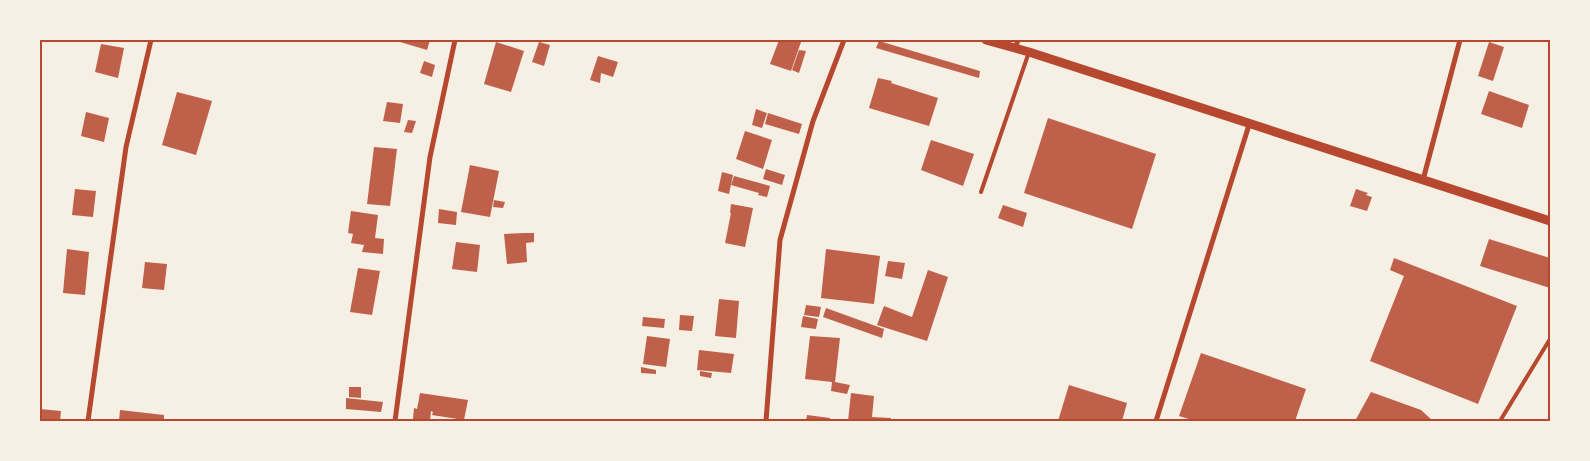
<svg xmlns="http://www.w3.org/2000/svg" width="1590" height="461" font-family="Mulish,sans-serif">
<style>
.building{fill:#bf614a}
.lines{fill:none;stroke-linecap:round;stroke-linejoin:round}
.service{stroke:#b5482f;stroke-width:4}
.minor{stroke:#b5482f;stroke-width:5}
.tertiary{stroke:#b5482f;stroke-width:9}
.neatline{fill:none;stroke:#b5482f;stroke-width:2}
</style>
<rect width="100%" height="100%" fill="#f6efe4"/>
<!-- building -->
<g class="building">
<path d="M400,40H430L427,50L400,42Z"/>
<path d="M779,40H794L801,42L791,71L770,64Z"/>
<path d="M879,41L980,71L979,78L876,48Z"/>
<path d="M496,42L524,51L511,92L484,84Z"/>
<path d="M539,42L550,45L544,66L532,62Z"/>
<path d="M1489,42L1504,47L1493,81L1478,76Z"/>
<path d="M101,44L124,48L118,78L95,72Z"/>
<path d="M799,50L806,51L799,73L792,70Z"/>
<path d="M598,56L618,62L613,77L601,73L600,83L590,80Z"/>
<path d="M424,61L435,65L432,77L420,73Z"/>
<path d="M878,78L892,81L891,83L938,98L929,126L869,108Z"/>
<path d="M1489,91L1529,105L1522,128L1481,114Z"/>
<path d="M177,92L212,101L196,155L162,145Z"/>
<path d="M387,102L403,104L400,123L383,121Z"/>
<path d="M756,109L767,113L762,128L752,125Z"/>
<path d="M86,112L109,118L104,142L81,136Z"/>
<path d="M768,113L802,124L799,134L765,124Z"/>
<path d="M1048,118L1156,154L1132,229L1024,193Z"/>
<path d="M408,120L416,121L412,133L404,132Z"/>
<path d="M745,131L772,140L763,169L736,159Z"/>
<path d="M931,140L974,154L963,186L921,170Z"/>
<path d="M374,147L397,149L390,206L367,204Z"/>
<path d="M470,165L499,171L490,217L461,212Z"/>
<path d="M766,169L785,175L782,185L763,179Z"/>
<path d="M722,172L733,175L729,194L718,191Z"/>
<path d="M734,176L770,186L767,197L758,195L759,193L731,185Z"/>
<path d="M75,189L96,191L93,217L72,215Z"/>
<path d="M1356,189L1368,193L1366,195L1372,197L1367,211L1350,206Z"/>
<path d="M494,200L505,202L503,208L493,207Z"/>
<path d="M731,204L753,208L745,247L725,243L731,213H730Z"/>
<path d="M1003,205L1027,213L1023,227L998,218Z"/>
<path d="M439,209L457,212L456,225L438,223Z"/>
<path d="M351,211L378,215L375,238L384,239L383,254L362,252L364,245L351,243L353,234L348,233Z"/>
<path d="M525,233H534V242L526,243L527,262L507,264L504,234Z"/>
<path d="M1489,239L1550,258V288L1480,266Z"/>
<path d="M456,242L480,245L477,272L452,269Z"/>
<path d="M67,249L89,252L85,295L63,293Z"/>
<path d="M826,249L880,256L874,304L821,298Z"/>
<path d="M1394,258L1517,306L1478,404L1370,361L1404,276L1390,270Z"/>
<path d="M888,261L905,263L902,279L885,276Z"/>
<path d="M145,262L167,264L164,290L142,288Z"/>
<path d="M358,268L380,271L372,315L350,312Z"/>
<path d="M928,270L948,277L927,341L877,325L884,306L912,317Z"/>
<path d="M719,299L739,301L736,338L715,336Z"/>
<path d="M806,305L821,307L819,317L804,315Z"/>
<path d="M826,308L884,329L882,338L823,317Z"/>
<path d="M680,315L694,316L692,331L679,330Z"/>
<path d="M803,316L818,319L816,329L801,327Z"/>
<path d="M643,317L665,319L664,328L642,326Z"/>
<path d="M647,336L670,339L666,367L643,364Z"/>
<path d="M810,336L840,338L835,382L850,385L847,394L831,391L832,382L805,379Z"/>
<path d="M699,350L734,354L731,373L697,370Z"/>
<path d="M1201,353L1306,389L1295,421H1195L1179,416Z"/>
<path d="M641,367L656,370V374L641,373Z"/>
<path d="M700,371L712,373L711,378L700,376Z"/>
<path d="M1069,385L1127,403L1122,421H1058Z"/>
<path d="M349,387H361V398L349,397Z"/>
<path d="M1371,392L1421,410L1433,421H1355Z"/>
<path d="M420,393L468,400L464,420L432,415L433,412L431,411L430,421L413,419L414,408L417,409Z"/>
<path d="M851,393L874,396L872,417L891,418V421H848Z"/>
<path d="M346,398L383,402L381,412L346,409Z"/>
<path d="M40,409L61,411L60,421H40Z"/>
<path d="M120,410L164,415V421H119Z"/>
<path d="M807,415L830,418V421H806Z"/>
</g>
<g class="lines">
<!-- service -->
<g class="service">
<path d="M981,192L1029,52"/>
<path d="M1500,421L1550,339"/>
</g>
<!-- minor -->
<g class="minor">
<path d="M1015,49L1018,40"/>
<path d="M1423,180L1460,40"/>
<path d="M88,421L126,147L151,40"/>
<path d="M395,421L430,157L455,40"/>
<path d="M766,421L780,240L813,121L844,40"/>
<path d="M1156,421L1249,125"/>
</g>
<!-- tertiary -->
<path class="tertiary" d="M986,40L1029,52L1550,221"/>
</g>
<!-- border -->
<rect width="1590" height="461" fill="none" stroke="#f6efe4" stroke-width="82"/>
<rect x="41" y="41" width="1508" height="379" class="neatline"/>
</svg>
